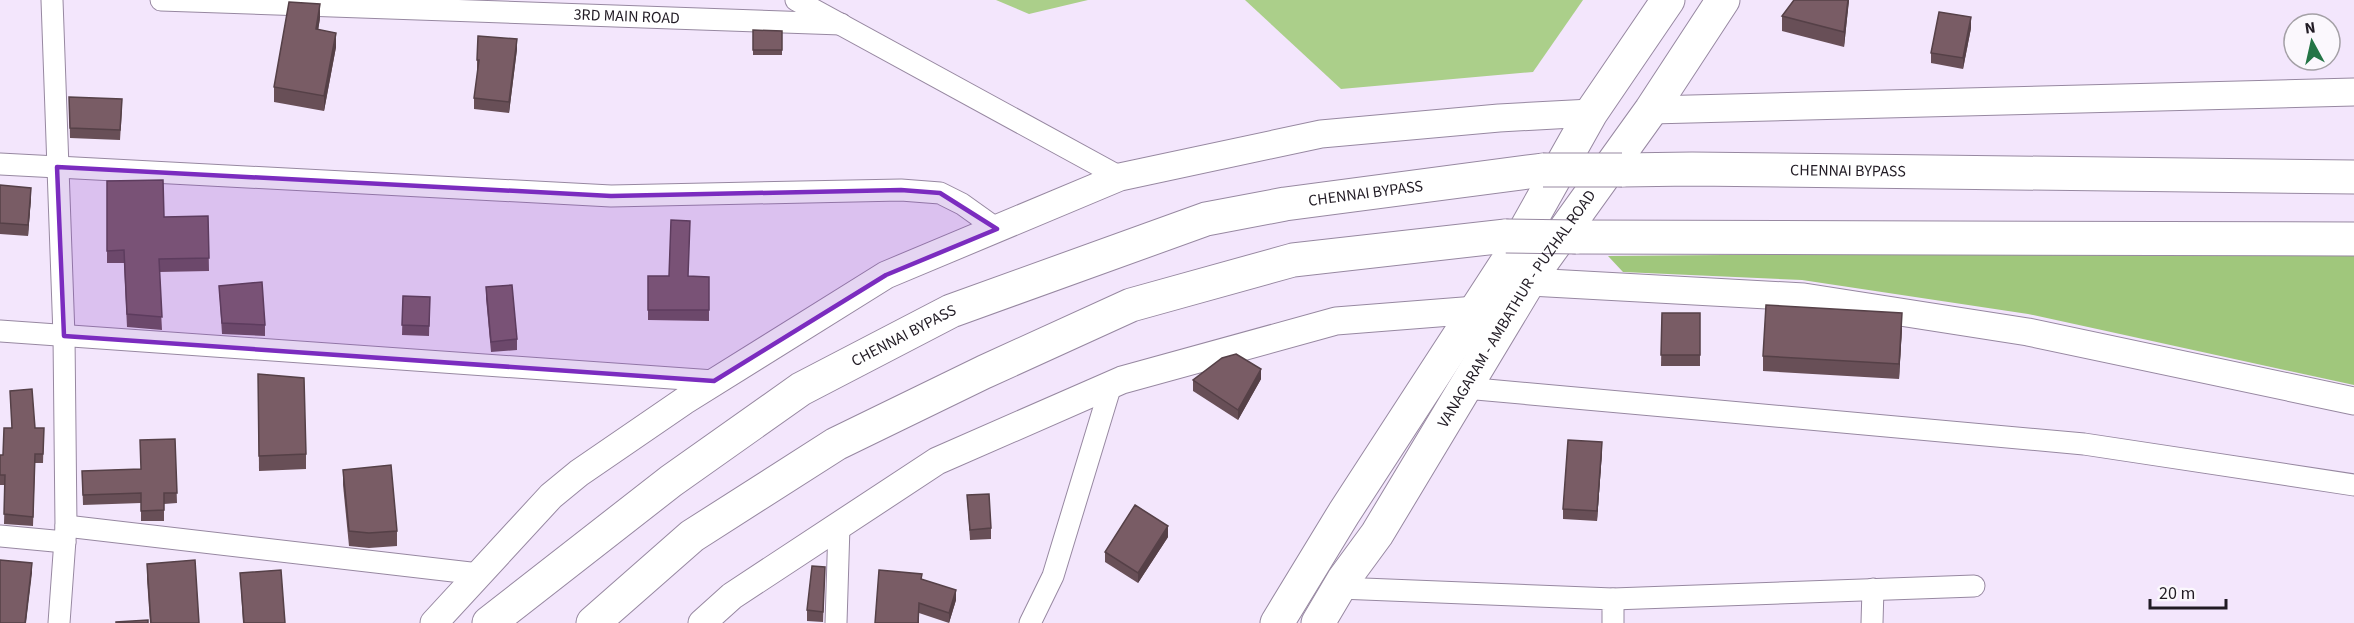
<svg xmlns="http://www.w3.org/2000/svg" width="2354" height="623" font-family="'Source Sans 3',sans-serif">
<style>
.green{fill:#abcf8a}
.forest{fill:#a0c77c}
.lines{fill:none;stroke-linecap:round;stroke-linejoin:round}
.minor-casing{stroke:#9788a1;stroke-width:23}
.tertiary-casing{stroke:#9788a1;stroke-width:29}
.primary-casing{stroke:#9788a1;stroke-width:35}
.trunk-casing{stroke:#9788a1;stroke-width:35}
.minor{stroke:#fff;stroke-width:21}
.tertiary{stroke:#fff;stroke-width:27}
.primary{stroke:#fff;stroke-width:33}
.trunk{stroke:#fff;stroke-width:33}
.trunk-bridge-casing{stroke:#9788a1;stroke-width:35;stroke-linecap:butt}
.trunk-bridge{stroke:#fff;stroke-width:33}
.wall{fill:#684f57}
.shaded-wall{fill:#554047}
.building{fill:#795c65;stroke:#554047;stroke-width:1.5}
.marked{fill:#7b2cbf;fill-opacity:0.2;stroke:#7b2cbf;stroke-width:4.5;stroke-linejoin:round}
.labels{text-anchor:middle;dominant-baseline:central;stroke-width:6;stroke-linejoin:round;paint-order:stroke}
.street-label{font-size:16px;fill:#211b24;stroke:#fbf8fd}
</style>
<rect width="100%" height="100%" fill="#f3e6fc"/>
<!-- green -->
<g class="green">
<path d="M996,0H1088L1029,14Z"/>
<path d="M1245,0H1583L1533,72L1341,89Z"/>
</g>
<!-- forest -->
<path class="forest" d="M1849,254L2354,256V385L2028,314L1802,280L1623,272L1608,256Z"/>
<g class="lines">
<!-- minor casing -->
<g class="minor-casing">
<g id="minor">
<path d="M52,0L64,336L66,526L59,623"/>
<path id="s1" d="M161,0L841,24"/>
<path d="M796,0L1120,177"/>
<path d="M0,164L611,196L901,190L940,193L962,204L997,229"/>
<path d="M0,331L714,381"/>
<path d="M1465,388L2084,444L2354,485"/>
<path d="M66,526L479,574"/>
<path d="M0,536L65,542"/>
<path d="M1339,588L1613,599V623"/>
<path d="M1613,599L1974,586"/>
<path d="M836,623L839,526"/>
<path d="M1030,623L1053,576L1111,385"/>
<path d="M1872,623L1873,589"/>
</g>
</g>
<!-- tertiary casing -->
<g class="tertiary-casing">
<g id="tertiary">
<path d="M1651,110L2354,92"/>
<path d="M1530,282L1804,297L2028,332L2354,401"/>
<path d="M434,623L551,496L579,473L684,401L886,275L1120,177L1321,134L1499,118L1591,113"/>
<path d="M702,623L732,596L937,461L1122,380L1336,321L1476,310L1491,311"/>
</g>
</g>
<!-- primary casing -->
<g class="primary-casing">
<g id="primary">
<path d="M1277,623L1344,513L1509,259L1591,113L1668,0"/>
<path id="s2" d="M1318,623L1344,579L1377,534L1534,273L1651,110L1723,0"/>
</g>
</g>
<!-- trunk casing -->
<g class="trunk-casing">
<g id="trunk">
<path id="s3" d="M1622,170L1692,169L2354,177"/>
<path d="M1576,237L2354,239"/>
<path id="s4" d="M489,623L671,481L801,389L951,311L1206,219L1285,204L1543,170"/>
<path d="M593,623L692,536L836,444L984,372L1131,305L1293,260L1506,236"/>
</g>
</g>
<!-- minor -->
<use href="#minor" class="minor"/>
<!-- tertiary -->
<use href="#tertiary" class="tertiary"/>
<!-- primary -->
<use href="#primary" class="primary"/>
<!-- trunk -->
<use href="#trunk" class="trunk"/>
<!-- trunk-bridge casing -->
<g class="trunk-bridge-casing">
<g id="trunk-bridge">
<path d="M1543,170H1622"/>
<path d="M1506,236L1576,237"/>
</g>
</g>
<!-- trunk-bridge -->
<use href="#trunk-bridge" class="trunk-bridge"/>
</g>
<!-- wall -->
<g class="wall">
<path d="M1849,0L1844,47L1782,31V16Z"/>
<path d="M320,18L318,30L336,47L324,111L274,102V87Z"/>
<path d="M1971,28L1963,69L1931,63V53Z"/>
<path d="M753,30L782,31V55H753Z"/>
<path d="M517,49L509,113L474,109V98L478,71H477V60Z"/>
<path d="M69,97L122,109L120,140L70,138Z"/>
<path d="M107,181L164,217L208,216L209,271L159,272L162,330L127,327L124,263H107Z"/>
<path d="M0,185L31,198L28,236L0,234Z"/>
<path d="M648,276L709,277V321L648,320Z"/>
<path d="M219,286L265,325V336L222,334Z"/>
<path d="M486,287L517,339V350L491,352L486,298Z"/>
<path d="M403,296L430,297L429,336L402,335Z"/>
<path d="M1662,313H1700V366H1661Z"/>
<path d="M1902,328L1899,379L1763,371V356Z"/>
<path d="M258,374L306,454V469L259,471Z"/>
<path d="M1261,379L1238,420L1193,391V380Z"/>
<path d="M10,391L35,428H44L43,463H35L33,526L4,524L5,485H0V455H3L12,428Z"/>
<path d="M175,439L177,503L164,504V521H141V503L83,505L82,471L141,469Z"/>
<path d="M1602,452L1597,521L1563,519V509Z"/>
<path d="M343,470L397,531V546L369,548L349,546L343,485Z"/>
<path d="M967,495L991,528V539L970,540Z"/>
<path d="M1168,537L1138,583L1105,562V552Z"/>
<path d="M147,564L199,623H150L147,579Z"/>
<path d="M825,567L823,622L807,621V610Z"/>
<path d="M240,573L285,623H243Z"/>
<path d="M922,579L956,600L949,623L919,613V623H875Z"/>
</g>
<!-- shaded-wall -->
<g class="shaded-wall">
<path d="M1848,0H1849L1844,47V32Z"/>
<path d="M320,4V18L316,44V29Z"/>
<path d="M1971,17V28L1963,69V58Z"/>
<path d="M336,33V47L324,111V96Z"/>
<path d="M517,39V49L509,113V102Z"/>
<path d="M31,188V198L28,236V225Z"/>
<path d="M1902,313V328L1899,379V364Z"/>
<path d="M1261,369V379L1238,420V410Z"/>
<path d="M1602,442V452L1597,521V511Z"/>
<path d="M1168,526V537L1138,583V573Z"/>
<path d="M32,563V573L26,623H25Z"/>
<path d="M956,590V600L949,623V613Z"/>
</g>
<!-- building -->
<g class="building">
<path d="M1794,0H1848L1844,32L1782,16Z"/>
<path d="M289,2L320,4L316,29L336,33L324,96L274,87Z"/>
<path d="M1939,12L1971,17L1963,58L1931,53Z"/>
<path d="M753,30L782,31V50H753Z"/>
<path d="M478,36L517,39L509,102L474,98L479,60H477Z"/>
<path d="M69,97L122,99L120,130L70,128Z"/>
<path d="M163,180L164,217L208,216L209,258L159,259L162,317L127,314L124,250L107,251V181Z"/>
<path d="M0,185L31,188L28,225L0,223Z"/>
<path d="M671,220L690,221L688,276L709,277V310H648V276H669Z"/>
<path d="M262,282L265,325L222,323L219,286Z"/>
<path d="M512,285L517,339L491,342L486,287Z"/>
<path d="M403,296L430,297L429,326L402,325Z"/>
<path d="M1766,305L1902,313L1899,364L1763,356Z"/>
<path d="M1662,313H1700V355H1661Z"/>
<path d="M1236,354L1261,369L1238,410L1193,380L1222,358Z"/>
<path d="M258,374L304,378L306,454L259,456Z"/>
<path d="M32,389L35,428H44L43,454H35L33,517L4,514L5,475H0V455H3L4,428H12L10,391Z"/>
<path d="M175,439L177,493H164V510L141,511V493L83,495L82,471L141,469L140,440Z"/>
<path d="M1568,440L1602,442L1597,511L1563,509Z"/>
<path d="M391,465L397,531L369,533L349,531L343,470Z"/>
<path d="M989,494L991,528L970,530L967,495Z"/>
<path d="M1135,505L1168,526L1138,573L1105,552Z"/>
<path d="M0,560L32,563L25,623H0Z"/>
<path d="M195,560L199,623H151L147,564Z"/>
<path d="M812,566L825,567L823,612L807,610Z"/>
<path d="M281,570L285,623H244L240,573Z"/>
<path d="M879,570L922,574L921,579L956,590L949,613L919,603L918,623H875Z"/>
<path d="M148,620V623H116V622Z"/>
</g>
<!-- marked area -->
<path class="marked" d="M57,167L611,196L901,190L940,193L997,229L886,275L714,381L64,336Z"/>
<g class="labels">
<!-- street labels -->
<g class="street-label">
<text stroke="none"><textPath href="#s1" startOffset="466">3RD MAIN ROAD</textPath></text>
<text stroke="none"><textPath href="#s3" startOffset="226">CHENNAI BYPASS</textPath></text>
<text stroke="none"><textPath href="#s4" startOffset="992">CHENNAI BYPASS</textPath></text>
<text stroke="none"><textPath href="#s2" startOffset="372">VANAGARAM - AMBATHUR - PUZHAL ROAD</textPath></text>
<text stroke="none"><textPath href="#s4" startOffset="506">CHENNAI BYPASS</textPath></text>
</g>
</g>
<!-- north arrow -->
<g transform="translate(2312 42) rotate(352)"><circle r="28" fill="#fbf8fd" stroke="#a4a0a6" stroke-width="1.5"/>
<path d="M0-4.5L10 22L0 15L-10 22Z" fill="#247546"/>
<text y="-9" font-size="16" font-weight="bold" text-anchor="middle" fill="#211b24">N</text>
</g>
<!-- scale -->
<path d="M2150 599v9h76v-9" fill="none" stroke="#211b24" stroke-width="3"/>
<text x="2159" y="599" font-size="18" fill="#211b24" stroke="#fbf8fd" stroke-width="4.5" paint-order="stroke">20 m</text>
</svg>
